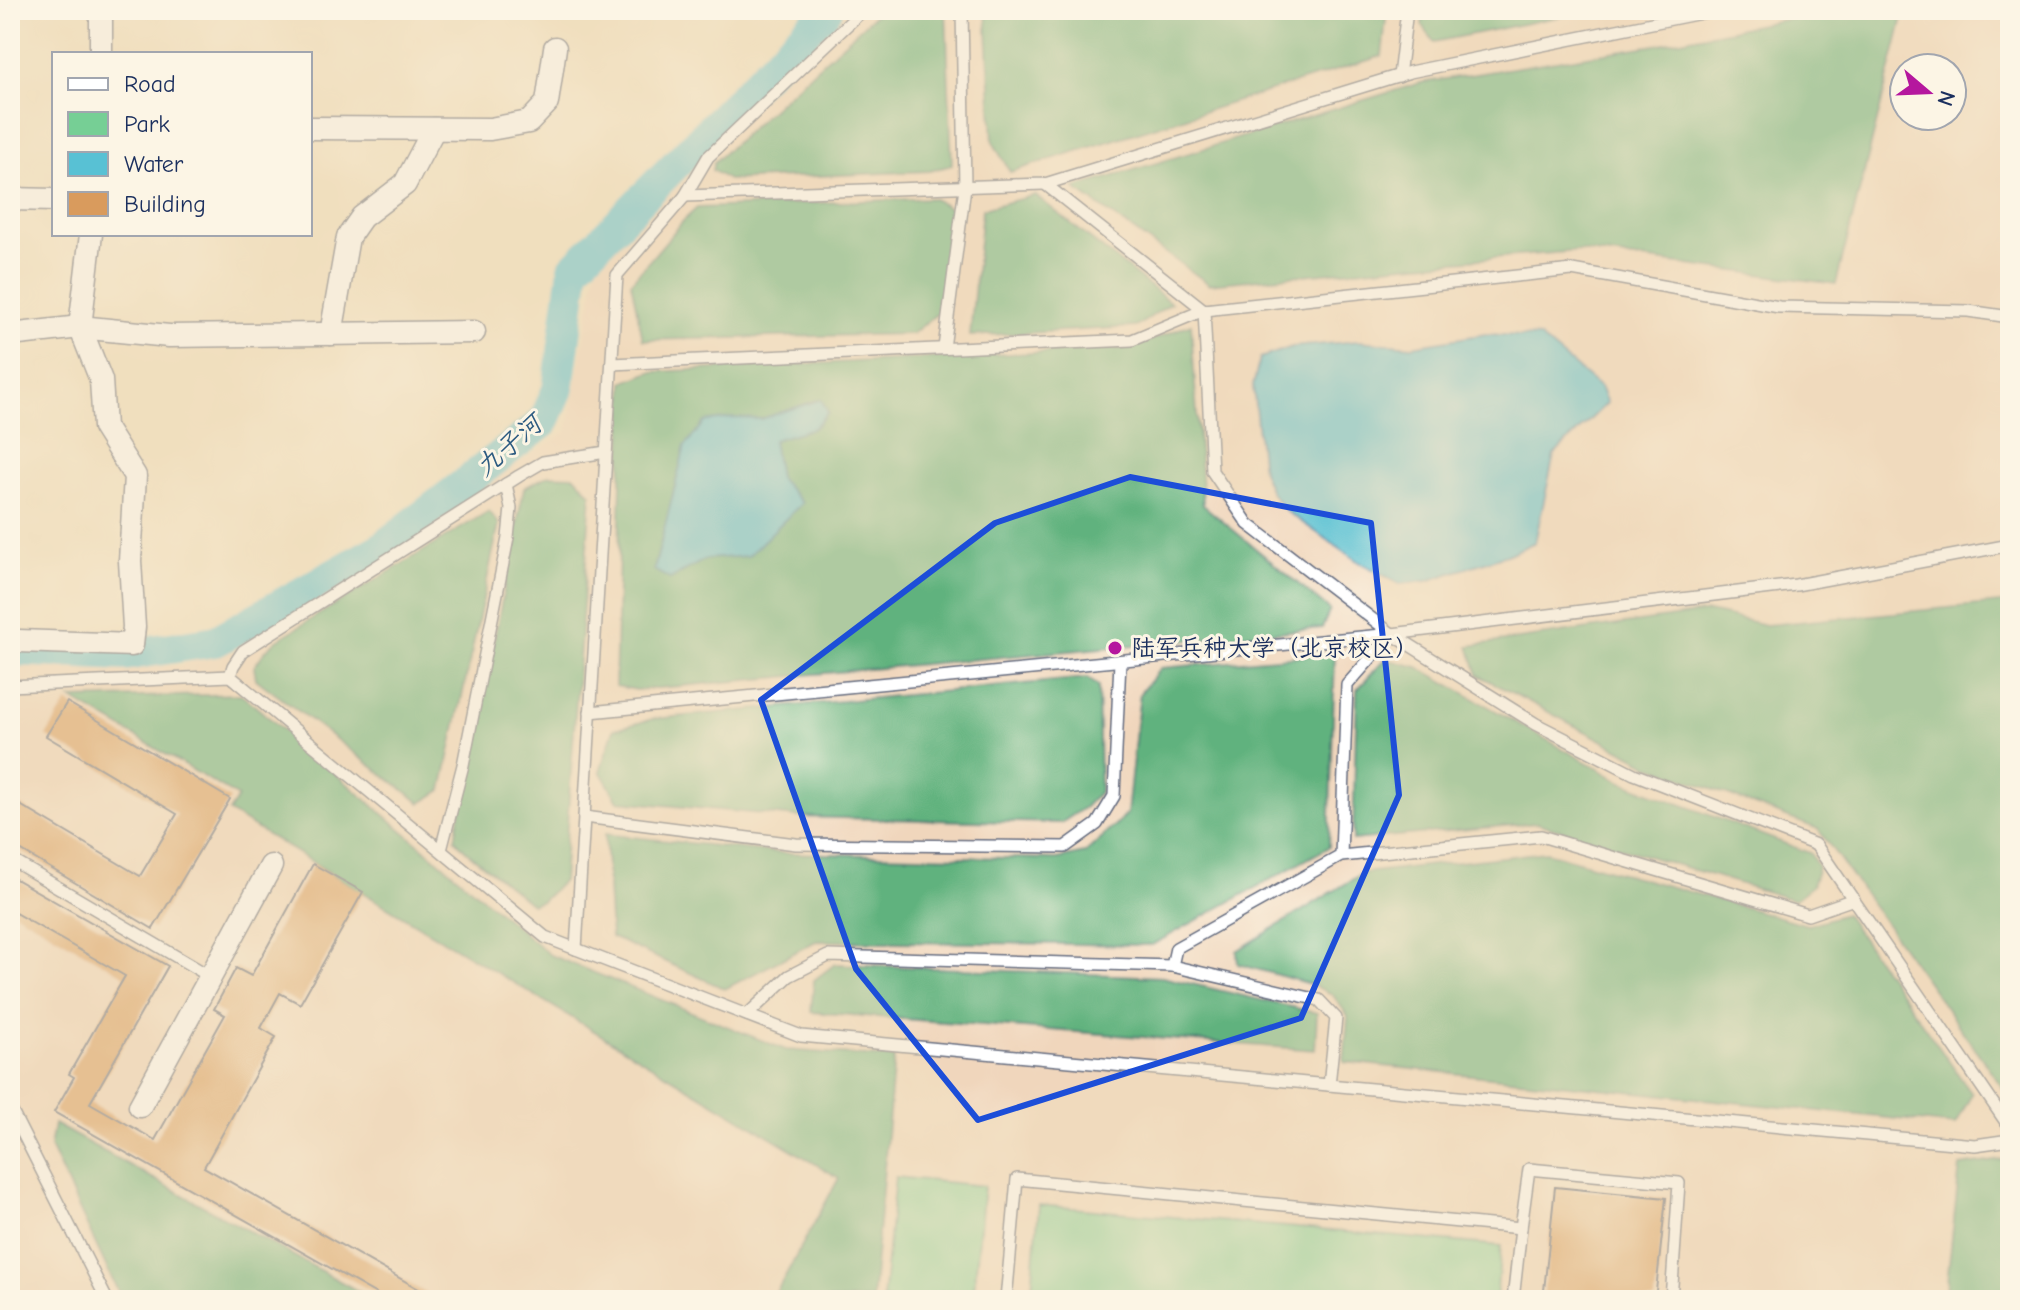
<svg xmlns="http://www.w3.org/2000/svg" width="2020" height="1310" font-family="'Comic Neue','LXGW WenKai TC',sans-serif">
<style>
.built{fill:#f0d6bc;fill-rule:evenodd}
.green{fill:#76cf95;stroke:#487f7a;stroke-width:2}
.forest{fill:#60b27e;stroke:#3e706e;stroke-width:2}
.water{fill:#58c1d4;stroke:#3a7899;stroke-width:2}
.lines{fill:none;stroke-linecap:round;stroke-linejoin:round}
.river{stroke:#58c1d4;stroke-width:32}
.building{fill:#d99b5d}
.lane-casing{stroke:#666d80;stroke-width:14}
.street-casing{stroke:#666d80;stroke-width:25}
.lane{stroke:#fff;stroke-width:11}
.street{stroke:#fff;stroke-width:22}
.marked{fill:none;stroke:#1d4ed8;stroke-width:6;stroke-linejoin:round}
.poi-dot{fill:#b5179e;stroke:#fcf5e5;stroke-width:3}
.labels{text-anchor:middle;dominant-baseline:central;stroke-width:6;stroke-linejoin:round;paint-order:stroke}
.poi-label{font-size:24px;fill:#1b2f5e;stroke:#fcf5e5;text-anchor:start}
.water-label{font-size:26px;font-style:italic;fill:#2d5b81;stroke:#fcf5e5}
</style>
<rect width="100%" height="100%" fill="#fcf5e5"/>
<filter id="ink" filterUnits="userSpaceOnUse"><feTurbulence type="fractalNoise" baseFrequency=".0125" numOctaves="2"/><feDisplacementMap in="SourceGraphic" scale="16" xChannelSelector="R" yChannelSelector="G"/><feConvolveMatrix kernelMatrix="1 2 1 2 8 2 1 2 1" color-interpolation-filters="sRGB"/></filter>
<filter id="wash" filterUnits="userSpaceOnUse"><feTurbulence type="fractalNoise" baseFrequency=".006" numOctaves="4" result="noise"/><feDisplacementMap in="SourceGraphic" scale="32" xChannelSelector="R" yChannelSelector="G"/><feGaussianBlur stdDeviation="1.8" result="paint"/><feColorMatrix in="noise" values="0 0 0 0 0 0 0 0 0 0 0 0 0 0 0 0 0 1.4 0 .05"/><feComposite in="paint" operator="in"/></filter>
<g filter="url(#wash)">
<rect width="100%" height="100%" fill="#f0dfbe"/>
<!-- built -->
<path class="built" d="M839,10H2010V1300H10V663L180,666L254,633L567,431L598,260ZM1904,68H1952V116H1904Z"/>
<!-- green -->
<g class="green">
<path d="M895,1177L984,1186L973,1300H883Z"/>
<path d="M1039,1205L1501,1246L1496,1300H1031Z"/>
</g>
<!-- forest -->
<g class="forest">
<path d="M880,10H946L952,165L930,171L728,180L712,170L714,162Z"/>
<path d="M986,10H1387L1382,56L1010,172L993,142Z"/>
<path d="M1424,10H1592L1434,42L1422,25Z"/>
<path d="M1833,10H1905L1836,284L1579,251L1406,265L1209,284L1074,188L1420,83L1655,45Z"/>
<path d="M1035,195L1171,303L1136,327L970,336L982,209Z"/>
<path d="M932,198L952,209L939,312L912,334L643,340L631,282L684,220L697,208Z"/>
<path d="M1191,324L1203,505L1330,610L1322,628L637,690L615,686L624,382L651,372L1132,348Z"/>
<path d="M549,475L575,476L591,494L563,881L542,901L531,904L465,850L455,839L524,488Z"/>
<path d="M489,511L499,524L442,790L421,803L265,686L256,679L254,667L265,651L277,640Z"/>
<path d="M2010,602V1098L1818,829L1653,767L1478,675L1469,646L1709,612L1766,625Z"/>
<path d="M1335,653L1329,847L1152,945L816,941L725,989L611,937L605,834L783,853L1057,859L1085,853L1127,814L1140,693L1161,668Z"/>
<path d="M1385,659L1418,667L1622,782L1810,853L1818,867L1812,886L1794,900L1537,823L1353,840L1357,690Z"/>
<path d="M1087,678L1098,686L1100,791L1085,807L1061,823L798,817L618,801L600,771L614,729L653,719Z"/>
<path d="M241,694L550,955L786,1050L894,1058L872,1300H772L839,1178L229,812L238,797L72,699Z"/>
<path d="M1546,852L1808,925L1845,914L1972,1094L1955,1125L1344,1062L1348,1016L1332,994L1310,984L1238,964L1237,951L1363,873Z"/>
<path d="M835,964L1162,977L1317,1013L1315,1050L811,1012L814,980Z"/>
<path d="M54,1124L374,1300H122L50,1147Z"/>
<path d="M2010,1159V1300H1945L1960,1166Z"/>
</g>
<!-- water -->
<g class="water">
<path d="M1486,334L1539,337L1600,387L1607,403L1554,455L1535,542L1509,554L1427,581L1400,584L1359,562L1286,511L1271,492L1262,471L1253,386L1260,358L1292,347L1359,341L1412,346Z"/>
<path d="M821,399L828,412L814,428L773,440L779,478L802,503L748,556L706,559L670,579L654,570L685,446L705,422L732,418L761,419Z"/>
</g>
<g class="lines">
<!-- river -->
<path class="river" d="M10,650L125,655L216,641L381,548L544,422L558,389L574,268L827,10"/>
</g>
<g id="blocks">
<!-- building -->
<g class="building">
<path d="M67,702L230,799L153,929L10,844V799L140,876L177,814L46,736Z"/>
<path d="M313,864L363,892L300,1004L280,993L261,1028L276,1037L204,1167L438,1300H387L54,1112L74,1077L69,1074L125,976L10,910V876L168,966L90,1103L155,1140L225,1015L214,1009L236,968L251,976Z"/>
<path d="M1555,1187L1666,1198L1655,1300H1543Z"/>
</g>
</g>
</g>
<g filter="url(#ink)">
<use href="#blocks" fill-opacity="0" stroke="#666d80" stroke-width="2"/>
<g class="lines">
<!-- lane casing -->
<g class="lane-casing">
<g id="lane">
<path d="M1399,76L1407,10"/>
<path d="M1045,184L1204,310L1212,471L1248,524L1392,634L1536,724L1634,774L1816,845L2010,1128"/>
<path d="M685,196L1045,184L1410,72L1716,10"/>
<path d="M944,348L965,187L962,10"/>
<path d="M612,364L1132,340L1204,310L1572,270L1779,307L1968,311L2010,317"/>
<path d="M230,676L233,666L243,651L519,476L543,462L606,452"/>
<path d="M10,686L230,676L545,937L801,1036L1975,1145L2010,1140"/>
<path d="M590,712L1392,634L1796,585L2010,545"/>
<path d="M584,817L796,844L1065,847L1097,824L1114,796L1120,661"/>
<path d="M441,850L463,765L508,538L511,508L506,484"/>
<path d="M1341,856L1347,685L1392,634"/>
<path d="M10,859L211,977"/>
<path d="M576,949L617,275L685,196L708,157L863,10"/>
<path d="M1172,966L1176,948L1341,856L1541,836L1808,915L1854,899"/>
<path d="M747,1015L789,976L828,956L1172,966L1319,1000L1336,1018L1329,1085"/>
<path d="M10,1108L107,1300"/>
<path d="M1006,1300L1017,1179L1521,1228"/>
<path d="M1513,1300L1521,1228L1529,1169L1679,1183L1671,1300"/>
</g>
</g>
<!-- street casing -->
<g class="street-casing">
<g id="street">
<path d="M101,54V10"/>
<path d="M310,128L490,129L529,122L547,103L555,48"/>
<path d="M10,199L54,200"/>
<path d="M331,334L348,237L362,217L405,184L434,129"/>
<path d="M10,335L80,327L169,336L474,332"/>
<path d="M19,641L132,645L134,627L130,561L135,476L104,427L101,380L80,327L91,234"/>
<path d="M140,1106L271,866"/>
</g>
</g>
<!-- lane -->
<use href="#lane" class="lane"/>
<!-- street -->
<use href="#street" class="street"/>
</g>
</g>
<!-- marked area -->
<path d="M0 0H2020V1310H0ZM1130,477L1371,523L1399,795L1301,1018L978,1120L856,969L761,700L995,523Z" fill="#f0dfbe" fill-opacity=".55" fill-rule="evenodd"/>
<path class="marked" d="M1130,477L1371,523L1399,795L1301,1018L978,1120L856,969L761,700L995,523Z"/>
<!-- markers -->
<circle class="poi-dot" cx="1115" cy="648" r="8"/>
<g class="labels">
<!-- poi labels -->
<g class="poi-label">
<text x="1131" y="648">陆军兵种大学（北京校区）</text>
</g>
<!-- water labels -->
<g class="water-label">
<text transform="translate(509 446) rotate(-41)">九子河</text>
</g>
</g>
<!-- margin -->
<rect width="2020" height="1310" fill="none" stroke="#fcf5e5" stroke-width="40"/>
<!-- legend -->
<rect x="52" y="52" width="260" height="184" fill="#fcf5e5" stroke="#a2a6af" stroke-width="2"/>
<rect x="68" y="78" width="40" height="12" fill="#ffffff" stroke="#a2a6af" stroke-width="2"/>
<text x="124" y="92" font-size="24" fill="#1b2f5e">Road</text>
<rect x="68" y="112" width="40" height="24" fill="#76cf95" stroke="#a2a6af" stroke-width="2"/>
<text x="124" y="132" font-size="24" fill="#1b2f5e">Park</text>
<rect x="68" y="152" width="40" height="24" fill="#58c1d4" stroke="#a2a6af" stroke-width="2"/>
<text x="124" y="172" font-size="24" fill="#1b2f5e">Water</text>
<rect x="68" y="192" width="40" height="24" fill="#d99b5d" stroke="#a2a6af" stroke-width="2"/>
<text x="124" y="212" font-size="24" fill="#1b2f5e">Building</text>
<!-- north arrow -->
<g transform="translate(1928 92) rotate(109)"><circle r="38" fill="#fcf5e5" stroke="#a2a6af" stroke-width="2"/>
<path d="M0-6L14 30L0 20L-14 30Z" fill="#b5179e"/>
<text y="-12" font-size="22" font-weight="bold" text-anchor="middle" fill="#1b2f5e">N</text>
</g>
</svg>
